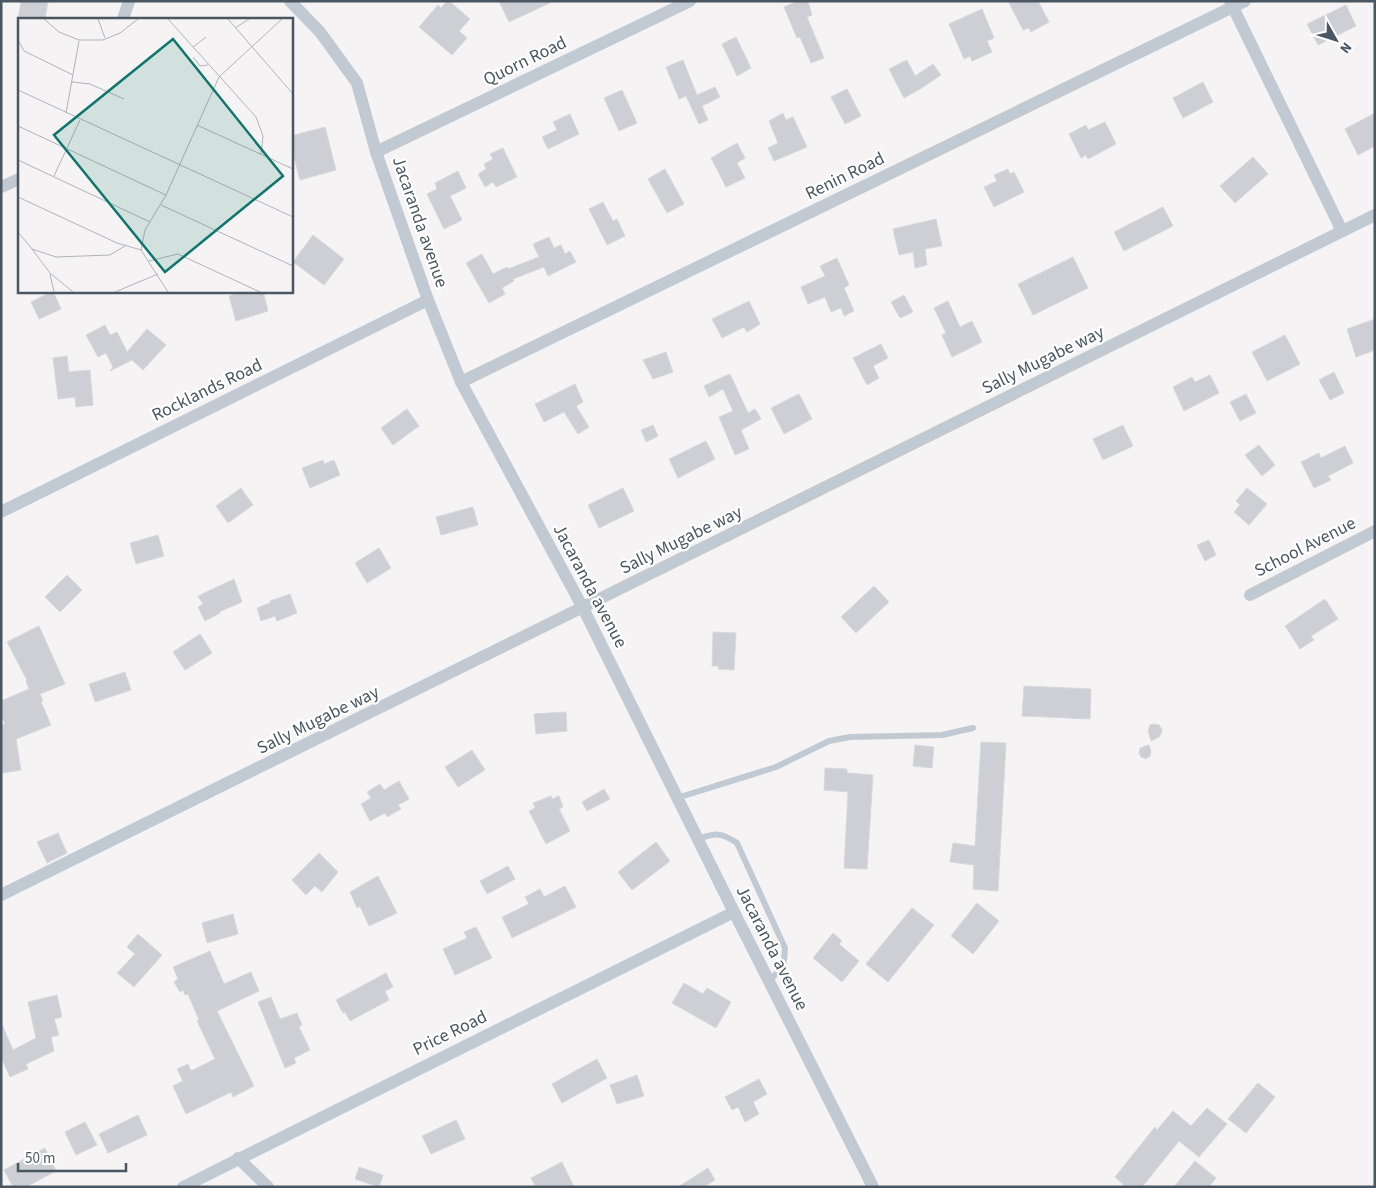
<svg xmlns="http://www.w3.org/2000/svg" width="1376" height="1188" font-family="'Source Sans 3',sans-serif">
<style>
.building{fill:#cdcfd5;stroke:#d7d9de}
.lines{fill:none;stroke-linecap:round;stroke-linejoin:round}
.service{stroke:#c1cad2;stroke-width:6}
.minor{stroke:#c1cad2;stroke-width:12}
.labels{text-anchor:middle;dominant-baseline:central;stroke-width:4.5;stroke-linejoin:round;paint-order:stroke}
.street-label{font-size:18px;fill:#4a5661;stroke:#fff}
.inset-road{fill:none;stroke:#b1b4b9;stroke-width:1}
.view{fill:#0f766e;fill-opacity:0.15;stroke:#0f766e;stroke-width:2.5}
.inset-edge{fill:none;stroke:#4a5661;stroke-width:2.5}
</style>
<rect width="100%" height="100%" fill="#f5f3f3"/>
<!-- building -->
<g class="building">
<path d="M21,1H48L45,19H18Z"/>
<path d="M447,1H449L470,19L459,31L467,38L452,55L419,27L438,5L441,8Z"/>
<path d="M499,1H554L509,22Z"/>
<path d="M798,1H808L812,15L807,17L824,58L811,63L800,37L797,38L784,7Z"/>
<path d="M1008,1H1038L1049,22L1031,32L1029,28L1023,30Z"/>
<path d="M1346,5L1356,26L1318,45L1307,24Z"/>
<path d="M982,9L994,38L987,41L992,52L972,61L970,56L964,59L949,24Z"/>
<path d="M736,37L751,68L737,76L722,44Z"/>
<path d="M683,60L697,95L715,87L720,97L702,106L708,120L699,124L686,96L679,99L666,67Z"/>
<path d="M907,60L915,76L933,64L941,75L920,89L904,98L889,69Z"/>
<path d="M1203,82L1213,102L1183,118L1173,98Z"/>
<path d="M847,89L861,116L845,124L831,97Z"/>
<path d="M622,90L637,123L619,131L604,98Z"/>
<path d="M783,113L786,120L793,117L807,147L774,161L768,148L778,143L769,121Z"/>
<path d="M1375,113V146L1358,155L1345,129Z"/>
<path d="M570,114L579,134L548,149L542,137L557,130L553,122Z"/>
<path d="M1105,122L1116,144L1088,159L1086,155L1081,158L1069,134L1086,125L1088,130Z"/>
<path d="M325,127L336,170L300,180L291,146V136Z"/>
<path d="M737,143L745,158L737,163L745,178L726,187L711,158Z"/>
<path d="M503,148L517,177L496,187L493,182L485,187L478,174L486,169L484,164L493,159L490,154Z"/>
<path d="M1253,157L1268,174L1235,203L1220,186Z"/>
<path d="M665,169L684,204L667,213L648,179Z"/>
<path d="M1008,169L1010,174L1014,172L1024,192L994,207L984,187L997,181L994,175Z"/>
<path d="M458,171L466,188L450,196L462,220L444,229L427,194L437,189L435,183Z"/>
<path d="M603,202L613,221L617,219L625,236L607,245L589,209Z"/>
<path d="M1163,207L1173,226L1124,251L1114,232Z"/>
<path d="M936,219L942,246L925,249L927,265L915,268L913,252L899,255L893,229Z"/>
<path d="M313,235L344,259L324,285L293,262Z"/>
<path d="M549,237L554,248L561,245L565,254L570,251L576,262L548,276L544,267L513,279L514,281L502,288L505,294L489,303L466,263L482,254L493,274L507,267L508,269L539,257L533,244Z"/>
<path d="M1073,257L1088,288L1033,315L1018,284Z"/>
<path d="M837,258L849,285L844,288L854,311L844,316L841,308L831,312L825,297L808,304L801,287L825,276L820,266Z"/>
<path d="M53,291L61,309L39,319L31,302Z"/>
<path d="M244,291H263L268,311L236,321L229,296Z"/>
<path d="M904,295L913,312L900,318L891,302Z"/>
<path d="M749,301L760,324L747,332L744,327L722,338L712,319Z"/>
<path d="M948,301L960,327L972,321L982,342L952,357L942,335L946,333L934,308Z"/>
<path d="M1375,319V350L1356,357L1347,329Z"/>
<path d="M105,325L110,335L117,332L127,352L147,329L166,345L143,370L132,360L110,371L113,367L106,353L98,357L86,335Z"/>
<path d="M1285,335L1300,364L1267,381L1252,352Z"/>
<path d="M881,344L888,358L873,366L879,378L867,385L853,358Z"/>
<path d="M666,352L673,372L653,379L643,360Z"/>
<path d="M67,356L69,372L90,370L93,405L76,407L75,397L58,399L53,358Z"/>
<path d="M1334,372L1344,393L1330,400L1319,380Z"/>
<path d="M730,374L748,413L755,409L761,419L741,430L749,449L735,455L719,417L733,411L723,389L709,397L704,386L716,380Z"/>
<path d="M1210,375L1219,393L1184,411L1173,387L1192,377L1195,382Z"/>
<path d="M575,384L583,402L576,406L589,427L578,434L564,412L544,422L535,404Z"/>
<path d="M799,394L812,419L784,434L771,408Z"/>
<path d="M1246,394L1256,413L1240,421L1230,402Z"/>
<path d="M407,409L419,426L393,445L381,428Z"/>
<path d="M653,425L658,436L646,442L641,430Z"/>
<path d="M1123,425L1133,446L1103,460L1093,439Z"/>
<path d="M706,441L715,459L678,478L669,459Z"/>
<path d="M1259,445L1275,465L1262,476L1245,455Z"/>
<path d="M1345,446L1353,463L1328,476L1331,480L1314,488L1301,462L1319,453L1321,458Z"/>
<path d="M323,460L324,464L334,460L340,475L310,488L302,468Z"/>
<path d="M241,488L253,505L228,523L216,506Z"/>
<path d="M623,488L634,511L599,528L588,505Z"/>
<path d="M1247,488L1267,504L1249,525L1234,512L1240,505L1236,501Z"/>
<path d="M473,507L478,525L441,535L436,517Z"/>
<path d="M158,535L164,556L136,564L130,543Z"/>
<path d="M1209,540L1216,555L1205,561L1197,545Z"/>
<path d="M379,548L391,568L367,583L355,563Z"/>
<path d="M67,575L82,590L60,612L45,597Z"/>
<path d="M234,579L242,602L219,612L220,613L205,621L198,607L203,604L198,596Z"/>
<path d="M874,586L889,602L856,633L841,617Z"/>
<path d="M290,594L297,613L277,621L275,616L261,621L257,608L270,603V601Z"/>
<path d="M1325,599L1338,619L1311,636L1314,640L1300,649L1285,626Z"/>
<path d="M39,626L65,684L40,694L43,701L41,702L51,725L16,739L21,770L3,773L1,766V726L5,724L1,715V701L29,689L26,681L27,680L7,642Z"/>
<path d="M713,632L736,633L734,670L718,669V666H712Z"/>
<path d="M200,634L212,653L185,670L173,652Z"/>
<path d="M125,672L131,690L95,702L89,684Z"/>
<path d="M1024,686L1091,689L1090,719L1022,716Z"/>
<path d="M566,712L567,731L536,734L534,714Z"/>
<path d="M1153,724L1159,725L1162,729V732L1159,737L1151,741L1148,730L1150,725Z"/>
<path d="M981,742L1006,743L998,891L973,889L974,865L950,862L953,843L975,846Z"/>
<path d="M915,745L934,747L932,768L913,766Z"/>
<path d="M1149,745L1151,751L1150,756L1146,759L1141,757L1139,753L1140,748Z"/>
<path d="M472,750L485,770L458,787L445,767Z"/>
<path d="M825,768L847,769V773L873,775L867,869L844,868L848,792L824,790Z"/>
<path d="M399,781L409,799L398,805L401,809L387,817L385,813L370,821L361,804L371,798L367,792L380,784L384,790Z"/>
<path d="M604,789L610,799L587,811L582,802Z"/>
<path d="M551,796L552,799L559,796L563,807L559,809L570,831L546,844L529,811L535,808L533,803Z"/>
<path d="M58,833L67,853L47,863L37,842Z"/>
<path d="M656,842L670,861L632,890L618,872Z"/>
<path d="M319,853L338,872L322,892L315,886L306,895L292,880Z"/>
<path d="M508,866L515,879L487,894L480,881Z"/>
<path d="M378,876L397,913L369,926L360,906L357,908L350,892Z"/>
<path d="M565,886L576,907L512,938L502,917L529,904L525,897L540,889L544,897Z"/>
<path d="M977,903L999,921L973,954L951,936Z"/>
<path d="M912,908L934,925L888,982L866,964Z"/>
<path d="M233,914L238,934L207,943L202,923Z"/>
<path d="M476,927L492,958L455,975L443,949L467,938L464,932Z"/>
<path d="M833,933L842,941L839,944L859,961L842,982L813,958Z"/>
<path d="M138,934L162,955L134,987L117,973L135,954L127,947Z"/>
<path d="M210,951L224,984L251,972L259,991L217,1011L254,1086L233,1097L231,1092L186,1114L173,1086L183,1081L177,1069L188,1064L191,1071L215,1059L197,1021L199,1020L188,994L185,995L183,990L180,992L174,982L178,979L173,967Z"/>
<path d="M386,973L393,987L385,991L389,1000L350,1021L345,1012L343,1013L336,1000Z"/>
<path d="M684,983L703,994L707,988L731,1002L716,1028L672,1003Z"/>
<path d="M57,995L62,1017L54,1019L59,1035L51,1037L54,1051L26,1064L28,1069L10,1077L1,1057V1022L13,1050L36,1038L28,1002Z"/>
<path d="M271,997L280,1019L297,1013L302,1025L299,1027L310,1050L294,1058L296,1063L285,1068L258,1002Z"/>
<path d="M597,1059L607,1078L562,1103L552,1084Z"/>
<path d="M637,1075L644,1096L617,1104L610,1085Z"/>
<path d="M759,1079L767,1094L753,1102L759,1114L745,1122L738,1107L732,1110L725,1097Z"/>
<path d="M1258,1083L1275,1097L1246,1133L1228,1119Z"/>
<path d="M1207,1108L1227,1124L1199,1157L1179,1141L1142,1187H1126L1115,1177L1155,1127L1157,1130L1173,1111L1191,1126Z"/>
<path d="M138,1115L147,1135L108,1153L99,1134Z"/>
<path d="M456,1120L465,1139L431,1154L422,1136Z"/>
<path d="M85,1122L97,1145L76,1155L65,1132Z"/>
<path d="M45,1148L56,1171L26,1187H13L4,1170Z"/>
<path d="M1195,1161L1216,1178L1209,1187H1174Z"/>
<path d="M562,1162L574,1187H536L531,1178Z"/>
<path d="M359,1167L383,1175L379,1187L355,1179Z"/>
<path d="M708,1168L715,1180L703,1187H678Z"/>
</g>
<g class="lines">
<!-- service -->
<g class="service">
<path d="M677,798L776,767L829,741L850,737L942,735L973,728"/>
<path d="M698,839C715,833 721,832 737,843L785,948C784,967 784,968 769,980"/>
</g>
<!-- minor -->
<g class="minor">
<path d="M290,1L320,32L357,83L376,152L428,300L461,382L583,608L734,912L873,1187"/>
<path d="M1230,1L1342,231"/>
<path d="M123,19L129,1"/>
<path d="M376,152L690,1"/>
<path d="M1,187L19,179"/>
<path d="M461,382L1245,1"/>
<path d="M1,512L428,300"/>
<path d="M1250,595L1375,531"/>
<path d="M1,895L1375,215"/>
<path d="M238,1158L268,1187"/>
<path d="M183,1187L734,912"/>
</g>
</g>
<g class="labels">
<!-- street labels -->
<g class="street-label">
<text transform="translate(525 61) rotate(-26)">Quorn Road</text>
<text transform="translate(845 176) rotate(-26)">Renin Road</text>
<text transform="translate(420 222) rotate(71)">Jacaranda avenue</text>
<text transform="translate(1043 360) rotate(-26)">Sally Mugabe way</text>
<text transform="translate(207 390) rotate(-26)">Rocklands Road</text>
<text transform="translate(681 540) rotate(-26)">Sally Mugabe way</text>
<text transform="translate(1305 547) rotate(-27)">School Avenue</text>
<text transform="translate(590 586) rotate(62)">Jacaranda avenue</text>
<text transform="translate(318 720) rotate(-26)">Sally Mugabe way</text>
<text transform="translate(772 948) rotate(63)">Jacaranda avenue</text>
<text transform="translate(450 1033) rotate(-26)">Price Road</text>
</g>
</g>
<!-- overview -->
<g transform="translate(18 18)">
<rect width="275" height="275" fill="#f5f3f3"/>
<path class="inset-road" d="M26,1L41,14L61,22H85L102,15L120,1M80,1L87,20M150,1L238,99L245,118L243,137M210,1L275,76M217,10L231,1M0,22L6,33L55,57M175,29L188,19M175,39L182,48L190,47M54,64L72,66L106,81M0,72L275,199M48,95L61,23M179,107L275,151M0,108L148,177M0,142L132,204M36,158L62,102M0,179L99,225L123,232L150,274M143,187L275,248M0,214L14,231L38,239L92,237L107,228M14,231L32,255L55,274M123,232L127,212L148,177L201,59L264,1M131,243L160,236L242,274M32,256L36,274M97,274L140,256"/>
<path class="view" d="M155,21L265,158L147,254L36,117Z"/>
<rect width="275" height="275" class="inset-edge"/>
</g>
<!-- border -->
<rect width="1376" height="1188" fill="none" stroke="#4a5661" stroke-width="5"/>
<!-- north arrow -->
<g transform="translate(1336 40) rotate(129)" stroke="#ffffff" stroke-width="4" paint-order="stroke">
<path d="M0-4L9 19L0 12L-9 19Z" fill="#4a5661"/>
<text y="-8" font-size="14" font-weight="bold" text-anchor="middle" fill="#4a5661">N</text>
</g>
<!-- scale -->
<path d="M18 1163v8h108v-8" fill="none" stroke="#4a5661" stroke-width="2.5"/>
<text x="25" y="1163" font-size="15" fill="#4a5661" stroke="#ffffff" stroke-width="4" paint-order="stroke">50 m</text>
</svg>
